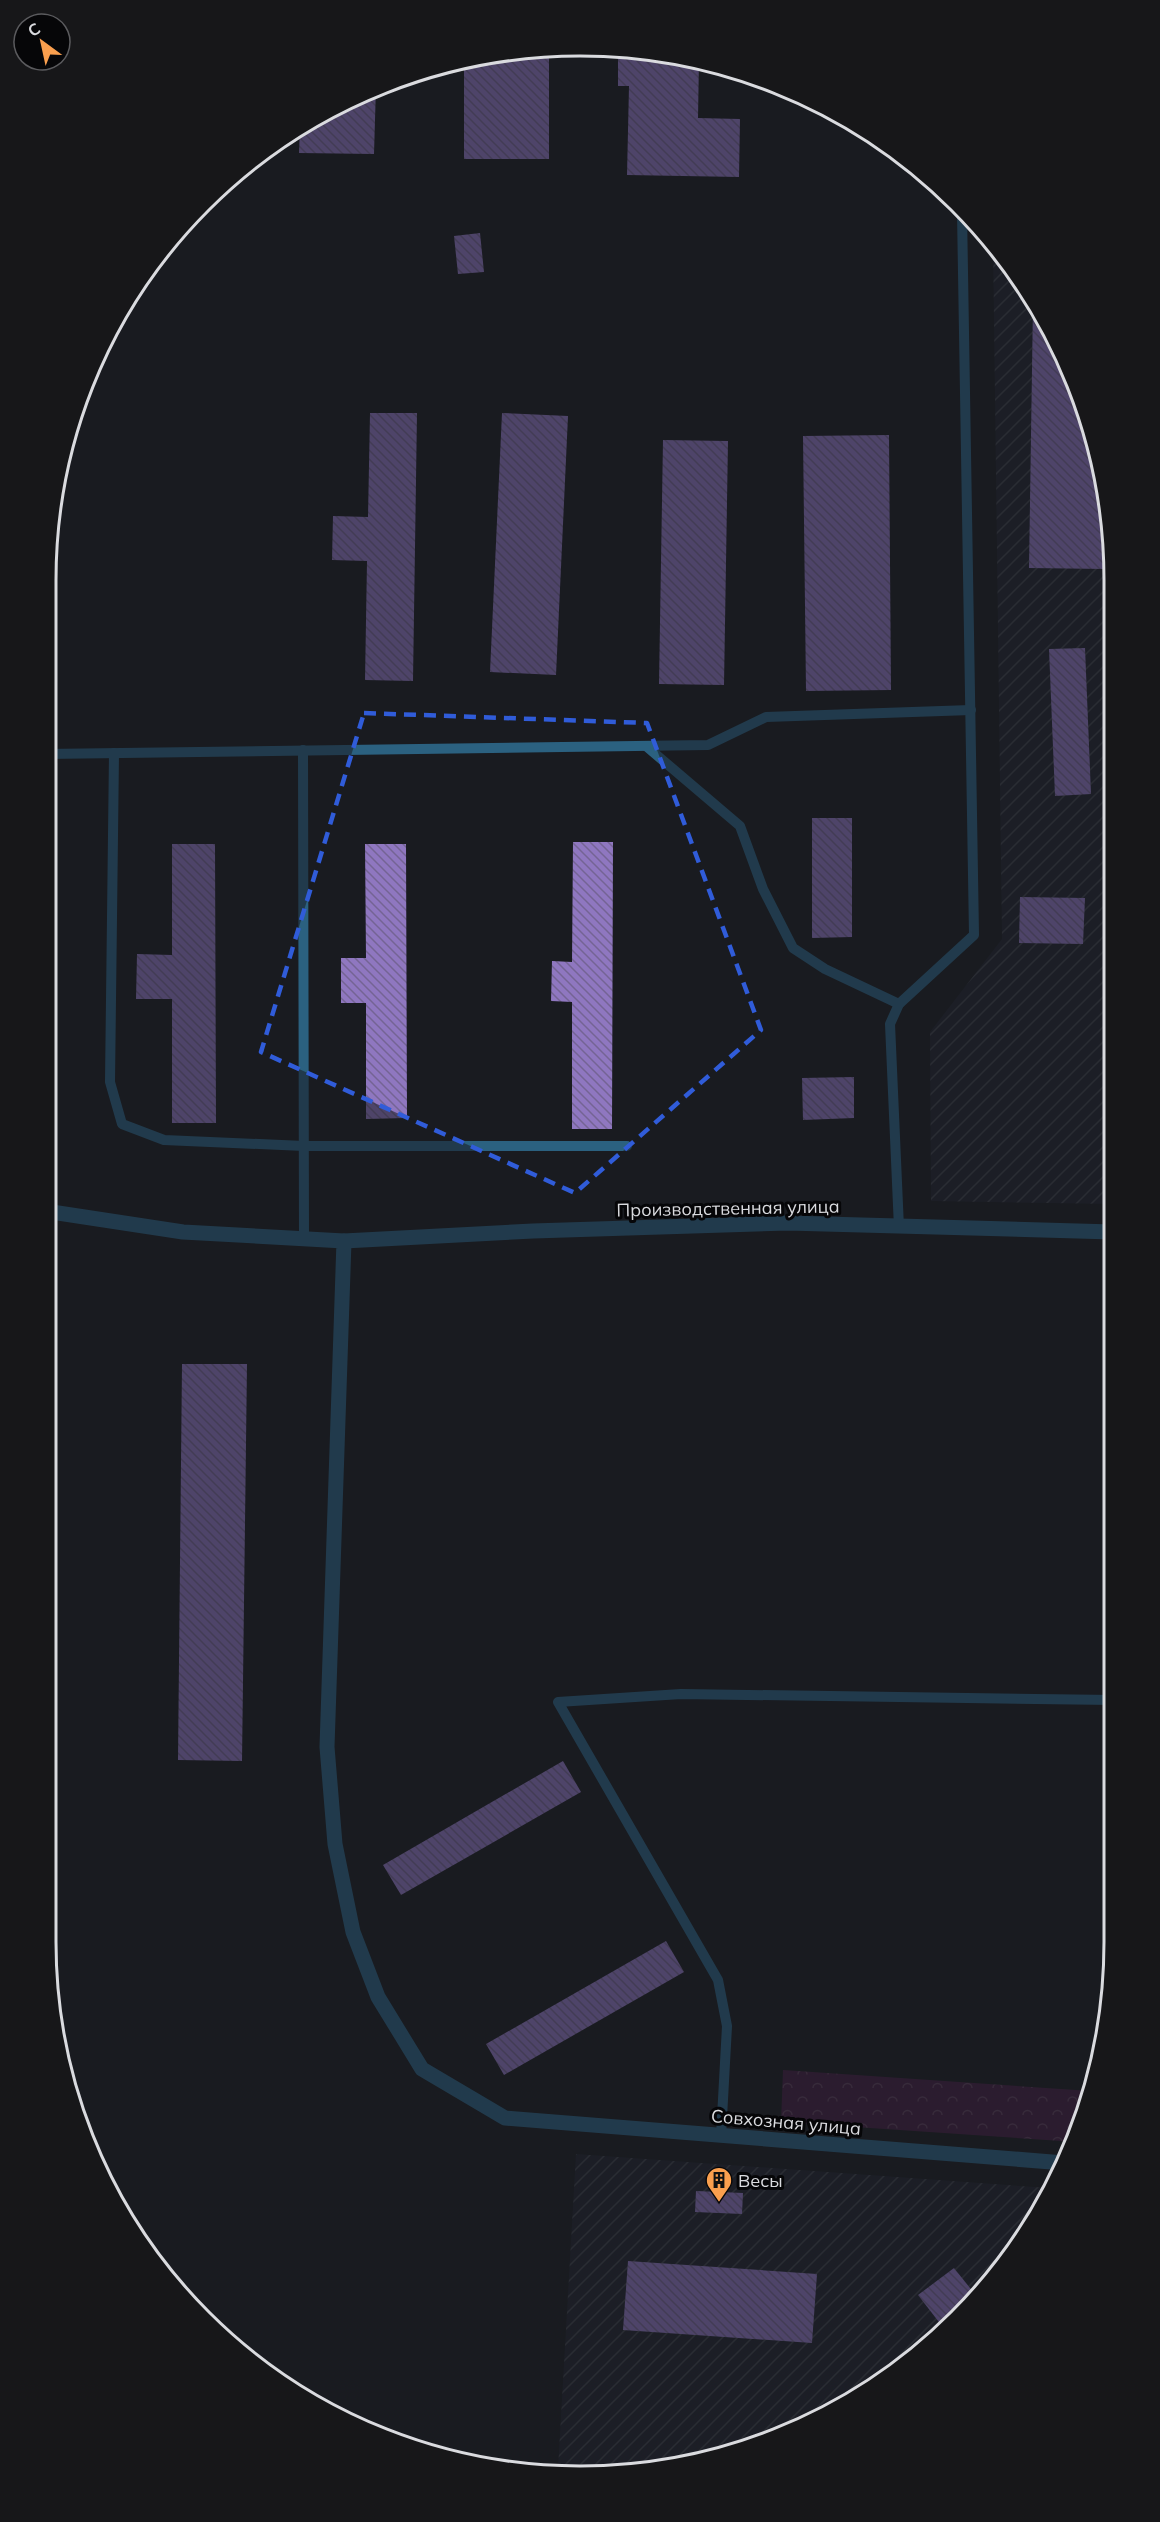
<svg xmlns="http://www.w3.org/2000/svg" width="1160" height="2522" font-family="Mulish,sans-serif">
<style>
.industrial{fill:url(#industrial-furrows)}
.forest{fill:url(#forest-crowns)}
.building{fill:url(#building-back-hatch)}
.lines{fill:none;stroke-linecap:round;stroke-linejoin:round}
.service{stroke:#2b6180;stroke-width:10}
.minor{stroke:#2b6180;stroke-width:15}
.marked{fill:none;stroke:#305cd9;stroke-width:4.5;stroke-dasharray:12 8;stroke-linejoin:round}
.labels{text-anchor:middle;dominant-baseline:central;stroke-width:6;stroke-linejoin:round;paint-order:stroke}
.street-label{font-size:18px;fill:#dadbdf;stroke:#060608}
.poi-label{font-size:18px;fill:#dadbdf;stroke:#060608;text-anchor:start}
.rim{fill:none;stroke:#dadbdf;stroke-width:3}
</style>
<defs>
<pattern id="industrial-furrows" width="10" height="10" patternUnits="userSpaceOnUse" patternTransform="scale(1.5)"><rect width="10" height="10" fill="#1f232d"/><path d="M-1 1l2-2M0 10L10 0M9 11l2-2" fill="none" stroke="#3f424b"/></pattern>
<pattern id="forest-crowns" width="20" height="18" patternUnits="userSpaceOnUse" patternTransform="scale(1.5)"><rect width="20" height="18" fill="#411e40"/><path d="M2 6a3 3 0 1 1 6 0M12 15a3 3 0 1 1 6 0" fill="none" stroke="#5c3e5b"/></pattern>
<pattern id="building-back-hatch" width="6" height="6" patternUnits="userSpaceOnUse" patternTransform="scale(1.5)"><rect width="6" height="6" fill="#8f77c0"/><path d="M-1 5l2 2M0 0l6 6M5-1l2 2" fill="none" stroke="#746494"/></pattern>
</defs>
<rect width="100%" height="100%" fill="#191b20"/>
<!-- industrial -->
<g class="industrial">
<path d="M993,243L1004,254L1074,375L1110,510L1113,1204L931,1201L930,1032L1002,939Z"/>
<path d="M576,2154L1049,2188L982,2295L847,2405L752,2449L650,2472L558,2469Z"/>
</g>
<!-- forest -->
<path class="forest" d="M783,2070L1091,2091L1076,2142L781,2122Z"/>
<!-- building -->
<g class="building">
<path d="M549,48V159H464V59Z"/>
<path d="M618,49L684,55L699,60L698,118L740,119L739,177L627,175L629,86H618Z"/>
<path d="M376,86L374,154L299,153L300,126Z"/>
<path d="M480,233L484,272L458,274L454,236Z"/>
<path d="M1033,304L1074,375L1107,497L1106,569L1029,568Z"/>
<path d="M370,413H417L413,681L365,680L367,561L332,560L333,516L368,517Z"/>
<path d="M502,413L568,416L556,675L490,672Z"/>
<path d="M889,435L891,690L806,691L803,436Z"/>
<path d="M663,440L728,441L724,685L659,684Z"/>
<path d="M1085,648L1091,794L1055,796L1049,649Z"/>
<path d="M812,818H852V937L812,938Z"/>
<path d="M573,842H613L612,1129H572V1002L551,1001L552,961L572,962Z"/>
<path d="M172,844H215L216,1123H172V999H136L137,954L172,955Z"/>
<path d="M365,844H406L407,1118L366,1119V1003H341V958H366Z"/>
<path d="M1020,897L1085,898L1083,944L1019,943Z"/>
<path d="M854,1077V1118L803,1120L802,1078Z"/>
<path d="M182,1364H247L242,1761L178,1760Z"/>
<path d="M563,1761L581,1792L401,1895L383,1865Z"/>
<path d="M666,1941L684,1972L504,2075L486,2044Z"/>
<path d="M696,2191L743,2193L742,2214L695,2212Z"/>
<path d="M628,2261L817,2274L812,2343L623,2330Z"/>
<path d="M954,2268L978,2298L942,2326L918,2295Z"/>
</g>
<g class="lines">
<!-- service -->
<g class="service">
<path d="M646,746L740,826L763,889L793,948L825,969L899,1004"/>
<path d="M303,750L304,1238"/>
<path d="M114,753L110,1082L122,1124L164,1140L304,1146H627"/>
<path d="M45,754L708,745L766,717L971,710"/>
<path d="M899,1228L890,1024L899,1004L974,935L962,212"/>
<path d="M721,2136L727,2026L718,1980L558,1702L681,1694L1114,1700"/>
</g>
<!-- minor -->
<g class="minor">
<path d="M45,1211L183,1232L344,1241L327,1747L335,1844L353,1932L378,1997L422,2069L505,2118L1064,2163"/>
<path d="M344,1241L533,1231L788,1223L1113,1232"/>
</g>
</g>
<!-- marked area -->
<path d="M0 0H1160V2522H0ZM364,713L647,723L761,1030L575,1193L261,1052Z" fill="#191b20" fill-opacity=".55" fill-rule="evenodd"/>
<path class="marked" d="M364,713L647,723L761,1030L575,1193L261,1052Z"/>
<!-- icons -->
<defs>
<g id="building-pin" transform="scale(1.35)"><path d="M0 17L-7.5 6A9.5 9.5 0 1 1 7.5 6Z" fill="#fa9f4e" stroke="#060608"/><path d="M-4-6H4V6H1V3H-1V6H-4ZM-2.5-4.3h1.7v1.8h-1.7ZM.8-4.3h1.7v1.8H.8ZM-2.5-1h1.7V.8h-1.7ZM.8-1h1.7V.8H.8Z" fill="#111"/></g>
</defs>
<g fill-rule="evenodd">
<use href="#building-pin" x="719" y="2180"/>
</g>
<g class="labels">
<!-- street labels -->
<g class="street-label">
<text transform="translate(728 1208) rotate(-1)">Производственная улица</text>
<text transform="translate(786 2122) rotate(5)">Совхозная улица</text>
</g>
<!-- poi labels -->
<g class="poi-label">
<text x="738" y="2180">Весы</text>
</g>
</g>
<!-- crop -->
<path d="M0 0H1160V2522H0ZM580 56H580A524 524 0 0 1 1104 580V1942A524 524 0 0 1 580 2466H580A524 524 0 0 1 56 1942V580A524 524 0 0 1 580 56Z" fill="#171719" fill-rule="evenodd"/>
<path class="rim" d="M580 56H580A524 524 0 0 1 1104 580V1942A524 524 0 0 1 580 2466H580A524 524 0 0 1 56 1942V580A524 524 0 0 1 580 56Z"/>
<!-- north arrow -->
<g transform="translate(42 42) rotate(327)"><circle r="28" fill="#060608" stroke="#5b5b5e" stroke-width="1.5"/>
<path d="M0-4.5L10 22L0 15L-10 22Z" fill="#fa9f4e"/>
<text y="-9" font-size="16" font-weight="bold" text-anchor="middle" fill="#dadbdf">С</text>
</g>
</svg>
